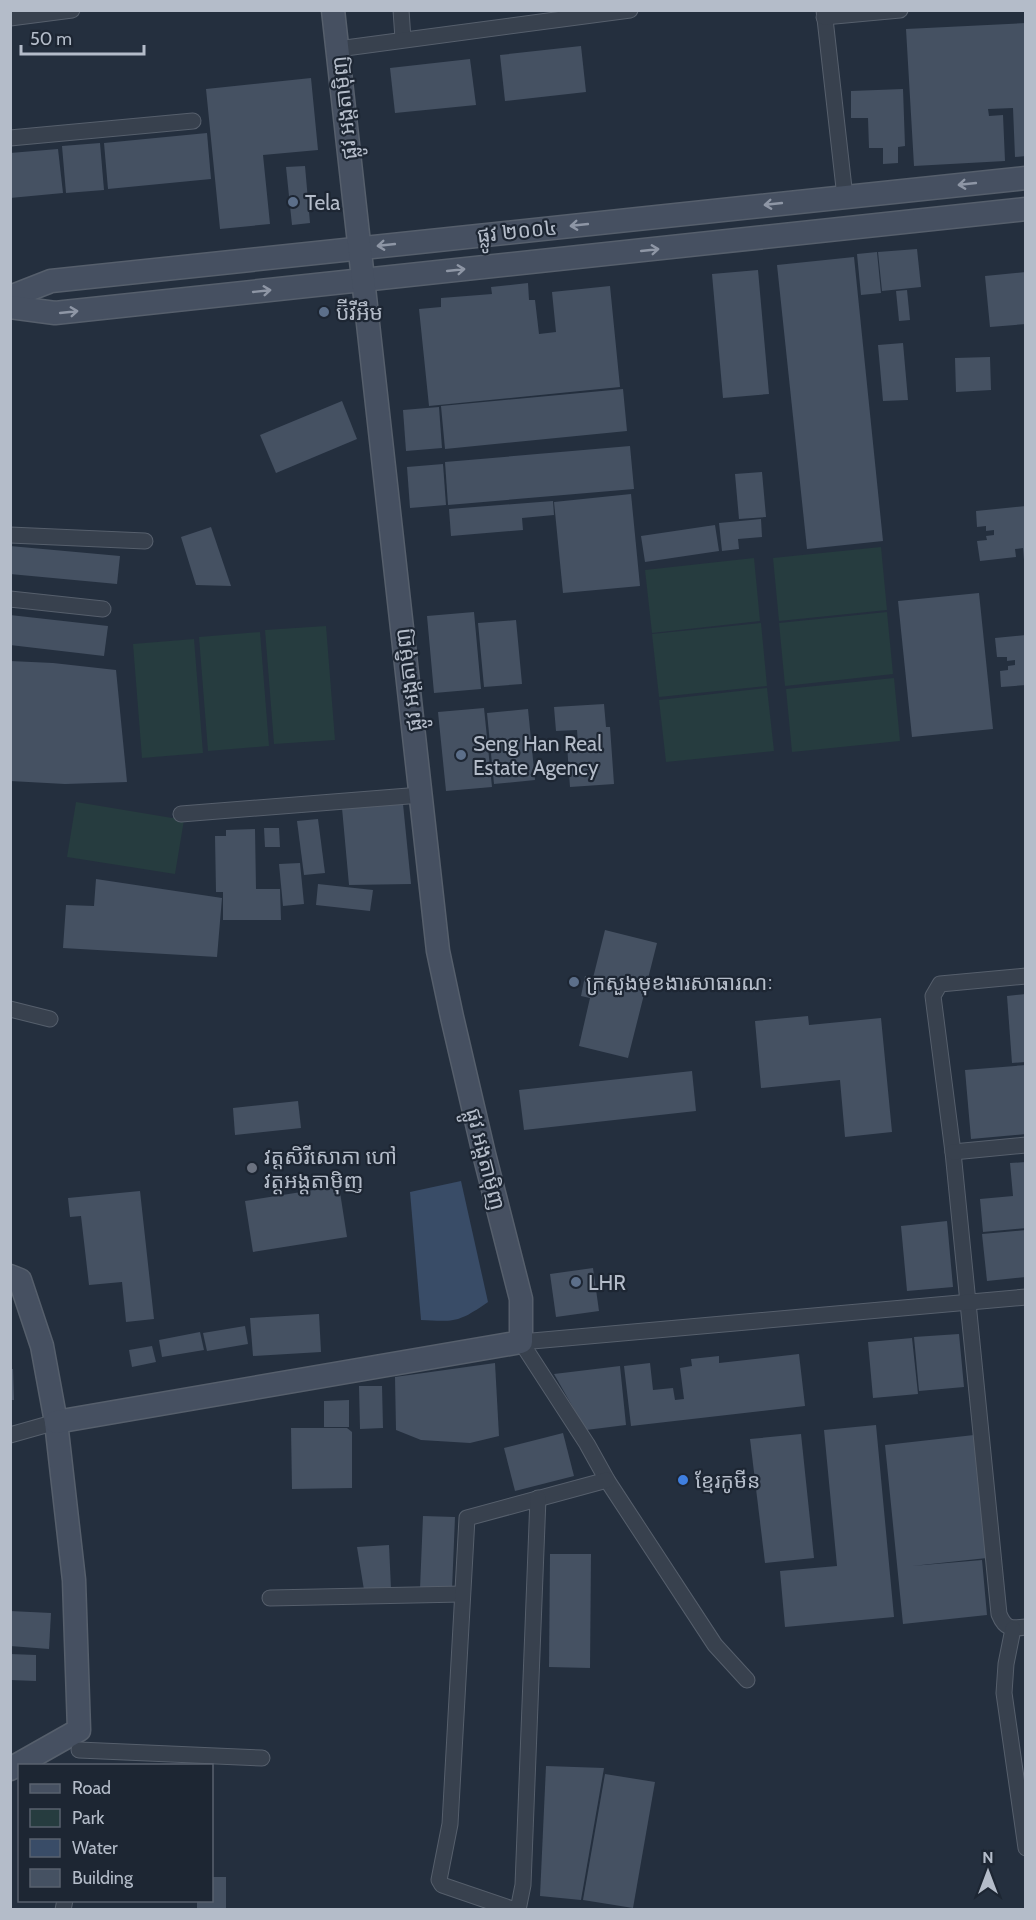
<svg xmlns="http://www.w3.org/2000/svg" width="1036" height="1920" font-family="Cabin,'Noto Sans Khmer',sans-serif">
<style>
.green{fill:#263c3f}
.water{fill:#394c67}
.building{fill:#455162}
.lines{fill:none;stroke-linecap:round;stroke-linejoin:round}
.street-casing{stroke:#565f6c;stroke-width:17}
.secondary-casing{stroke:#565f6c;stroke-width:25}
.street{stroke:#38414e;stroke-width:15}
.secondary{stroke:#465061;stroke-width:22}
.oneway{stroke:#8e96a5}
.service-dot{fill:#5c6f8a;stroke:#1d2633;stroke-width:2}
.worship-dot{fill:#6b7280;stroke:#1d2633;stroke-width:2}
.shop-dot{fill:#3f7fe0;stroke:#1d2633;stroke-width:2}
.labels{text-anchor:middle;dominant-baseline:central;stroke-width:4.5;stroke-linejoin:round;paint-order:stroke}
.street-label{font-size:21px;fill:#b4bcc9;stroke:#1d2633}
.poi-label{font-size:21px;fill:#b4bcc9;stroke:#1d2633;text-anchor:start}
</style>
<rect width="100%" height="100%" fill="#242f3e"/>
<!-- green -->
<g class="green">
<path d="M881,547L887,610L779,621L773,558Z"/>
<path d="M754,558L760,621L652,633L645,570Z"/>
<path d="M887,612L893,674L785,686L779,623Z"/>
<path d="M761,623L767,686L659,697L652,634Z"/>
<path d="M326,626L335,740L274,744L265,630Z"/>
<path d="M260,632L269,746L208,751L199,637Z"/>
<path d="M194,639L203,753L142,758L133,644Z"/>
<path d="M894,678L900,741L792,752L786,689Z"/>
<path d="M767,688L774,751L666,762L659,700Z"/>
<path d="M76,802L184,820L175,874L67,857Z"/>
</g>
<!-- water -->
<path class="water" d="M461,1181L488,1302C459,1322 456,1322 421,1320L410,1192Z"/>
<!-- building -->
<g class="building">
<path d="M1026,23V156L1015,157L1013,108L988,109L989,116L1003,115L1005,161L914,166L906,29Z"/>
<path d="M581,46L586,92L505,101L500,55Z"/>
<path d="M470,59L476,105L395,113L390,68Z"/>
<path d="M311,78L318,150L263,155L270,224L220,229L206,89Z"/>
<path d="M903,89L905,146L898,147V163L883,164V148H869L868,118H851V91Z"/>
<path d="M207,133L211,179L108,189L104,143Z"/>
<path d="M100,143L104,190L66,193L62,146Z"/>
<path d="M58,149L63,193L10,198V153Z"/>
<path d="M305,166L310,223L292,225L286,167Z"/>
<path d="M917,249L921,287L882,291L878,252Z"/>
<path d="M877,252L881,293L861,295L857,254Z"/>
<path d="M854,257L883,541L807,549L777,265Z"/>
<path d="M758,270L769,394L723,398L712,274Z"/>
<path d="M1026,272V324L990,327L985,276Z"/>
<path d="M528,283L529,300H535L539,334L556,332L552,292L610,286L620,387L429,406L419,309L441,307V298L492,294L491,287Z"/>
<path d="M907,290L910,320L899,321L896,291Z"/>
<path d="M903,343L908,400L883,401L878,345Z"/>
<path d="M990,357L991,390L956,392L955,358Z"/>
<path d="M623,389L627,431L445,449L441,406Z"/>
<path d="M342,401L357,439L276,473L260,435Z"/>
<path d="M439,407L442,448L406,451L403,410Z"/>
<path d="M630,446L634,489L448,505L445,462Z"/>
<path d="M443,464L446,505L410,508L407,467Z"/>
<path d="M762,472L766,517L739,519L735,474Z"/>
<path d="M631,494L640,586L563,593L554,502Z"/>
<path d="M553,501L554,515L522,518L523,530L451,536L449,509Z"/>
<path d="M1026,506V560H1024L1023,548L1015,549L1016,557L980,561L977,541L987,540L986,536L994,535V530L986,531V526L977,527L976,511Z"/>
<path d="M761,519L762,537L738,539L739,549L722,551L719,523Z"/>
<path d="M715,525L719,551L645,562L641,536Z"/>
<path d="M211,527L231,586L196,585L181,537Z"/>
<path d="M10,546L120,556L117,584L10,574Z"/>
<path d="M979,593L993,729L912,737L898,601Z"/>
<path d="M474,612L481,689L434,693L427,616Z"/>
<path d="M10,615L108,626L104,656L10,645Z"/>
<path d="M516,620L522,684L484,687L478,623Z"/>
<path d="M1026,635V685L1001,687L1000,671L1008,670V666L1015,665V660L1007,661V657H997L995,638Z"/>
<path d="M10,661L53,663L116,670L127,782L65,784L10,781Z"/>
<path d="M604,704L606,727H610L614,784L570,787L567,745L578,744L577,730L556,731L554,707Z"/>
<path d="M484,708L492,787L446,791L438,712Z"/>
<path d="M528,709L535,780L494,784L487,713Z"/>
<path d="M403,804L411,884L349,885L342,808Z"/>
<path d="M318,819L325,873L304,875L297,821Z"/>
<path d="M264,828H279L280,847H265Z"/>
<path d="M255,829L256,889H280L281,920H223V892H216L215,836H226V830Z"/>
<path d="M300,863L304,904L283,906L279,864Z"/>
<path d="M96,879L222,898L217,957L63,948L66,905L94,906Z"/>
<path d="M318,884L373,890L370,911L316,905Z"/>
<path d="M605,930L657,943L628,1058L579,1046L590,998L581,996L585,976L593,978Z"/>
<path d="M1026,994V1062L1012,1063L1007,996Z"/>
<path d="M808,1016L809,1025L881,1018L892,1132L845,1137L840,1080L761,1088L755,1021Z"/>
<path d="M1026,1065V1134L971,1139L965,1070Z"/>
<path d="M692,1071L696,1111L524,1130L519,1090Z"/>
<path d="M298,1101L301,1128L235,1135L233,1108Z"/>
<path d="M1026,1162V1228L983,1232L980,1199L1013,1196L1010,1163Z"/>
<path d="M339,1186L347,1237L253,1252L245,1201Z"/>
<path d="M140,1191L154,1319L126,1322L122,1282L89,1285L81,1216L70,1217L68,1198Z"/>
<path d="M947,1221L953,1287L907,1291L901,1226Z"/>
<path d="M1026,1230V1277L987,1281L982,1234Z"/>
<path d="M593,1268L599,1311L556,1317L550,1274Z"/>
<path d="M319,1314L321,1352L253,1356L250,1318Z"/>
<path d="M245,1326L248,1344L207,1351L203,1333Z"/>
<path d="M200,1332L204,1350L162,1357L159,1340Z"/>
<path d="M959,1334L964,1387L919,1391L914,1337Z"/>
<path d="M912,1338L918,1394L873,1398L868,1342Z"/>
<path d="M152,1346L156,1362L132,1367L129,1350Z"/>
<path d="M799,1354L805,1406L631,1426L624,1366L650,1363L653,1390L673,1388L675,1400L684,1399L680,1368L692,1366L691,1359L719,1356V1363Z"/>
<path d="M495,1363L499,1436L470,1443L421,1440L396,1430L395,1377Z"/>
<path d="M620,1366L626,1425L586,1430L554,1374Z"/>
<path d="M10,1369H13L14,1400H10Z"/>
<path d="M359,1386H382L383,1428L360,1429Z"/>
<path d="M349,1400V1427H324V1401Z"/>
<path d="M876,1425L894,1617L785,1627L780,1571L837,1566L824,1430Z"/>
<path d="M291,1428H347L352,1432V1488L292,1489Z"/>
<path d="M563,1433L574,1476L515,1491L504,1448Z"/>
<path d="M801,1434L814,1558L765,1563L750,1439Z"/>
<path d="M974,1435L987,1558L912,1566L982,1560L987,1615L903,1624L885,1445Z"/>
<path d="M423,1516L455,1517L452,1590L420,1589Z"/>
<path d="M389,1545L391,1589L364,1590L357,1547Z"/>
<path d="M550,1554H591L590,1668L549,1667Z"/>
<path d="M10,1611L51,1613L49,1649L10,1646Z"/>
<path d="M10,1654L36,1655V1681L10,1680Z"/>
<path d="M546,1766L604,1768L581,1900L540,1896Z"/>
<path d="M605,1774L655,1782L633,1908L583,1900Z"/>
<path d="M212,1877H226V1910H197V1900H212Z"/>
</g>
<g class="lines">
<!-- street casing -->
<g class="street-casing">
<g id="street">
<path d="M401,10L403,39"/>
<path d="M824,10L845,197"/>
<path d="M824,17L900,10"/>
<path d="M10,18L72,10"/>
<path d="M338,49L630,10"/>
<path d="M10,138L193,121"/>
<path d="M10,535L145,541"/>
<path d="M10,599L103,609"/>
<path d="M181,814L421,795"/>
<path d="M1026,976L940,984L933,996L953,1152L999,1614C1005,1629 1011,1629 1026,1627"/>
<path d="M10,1009L50,1019"/>
<path d="M953,1152L1026,1145"/>
<path d="M10,1435L56,1422"/>
<path d="M270,1598L462,1594"/>
<path d="M1013,1629L1006,1664L1004,1693L1026,1848"/>
<path d="M747,1680L715,1645L607,1480L587,1444L521,1342L1026,1297"/>
<path d="M79,1750L262,1758"/>
<path d="M63,1910L65,1900"/>
<path d="M515,1910L442,1885L439,1880L450,1824L467,1518L607,1480"/>
<path d="M518,1910L523,1885L538,1498"/>
</g>
</g>
<!-- secondary casing -->
<g class="secondary-casing">
<g id="secondary">
<path d="M10,297L51,281L1026,178"/>
<path d="M10,307L55,313L1026,209"/>
<path d="M10,1276L20,1280L42,1346L56,1422L74,1580L79,1730L10,1769"/>
<path d="M56,1422L521,1342V1299L484,1154L452,1017L438,951L333,10"/>
</g>
</g>
<!-- street -->
<use href="#street" class="street"/>
<!-- secondary -->
<use href="#secondary" class="secondary"/>
</g>
<!-- one-way arrows -->
<defs><path id="oneway-shaft" d="M-6 0H5M1.5-3L5.5 0L1.5 3" fill="none" stroke-width="1.6" stroke-linecap="round" stroke-linejoin="round" transform="scale(1.5)"/></defs>
<g class="oneway">
<use href="#oneway-shaft" transform="translate(967 184) rotate(174)"/>
<use href="#oneway-shaft" transform="translate(773 204) rotate(174)"/>
<use href="#oneway-shaft" transform="translate(579 225) rotate(174)"/>
<use href="#oneway-shaft" transform="translate(386 245) rotate(174)"/>
<use href="#oneway-shaft" transform="translate(650 250) rotate(-6)"/>
<use href="#oneway-shaft" transform="translate(456 270) rotate(-6)"/>
<use href="#oneway-shaft" transform="translate(262 291) rotate(-6)"/>
<use href="#oneway-shaft" transform="translate(69 312) rotate(-6)"/>
</g>
<!-- markers -->
<g class="service-dot">
<circle cx="293" cy="202" r="6"/>
<circle cx="324" cy="312" r="6"/>
<circle cx="461" cy="755" r="6"/>
<circle cx="574" cy="982" r="6"/>
<circle cx="576" cy="1282" r="6"/>
</g>
<circle class="worship-dot" cx="252" cy="1168" r="6"/>
<circle class="shop-dot" cx="683" cy="1480" r="6"/>
<g class="labels">
<!-- street labels -->
<g class="street-label">
<text transform="translate(344 108) rotate(-96)">ផ្លូវ អង្តតាម៉ិញ</text>
<text transform="translate(517 231) rotate(-6)">ផ្លូវ ២០០៤</text>
<text transform="translate(408 680) rotate(-97)">ផ្លូវ អង្តតាម៉ិញ</text>
<text transform="translate(486 1159) rotate(76)">ផ្លូវ អង្តតាម៉ិញ</text>
</g>
<!-- poi labels -->
<g class="poi-label">
<text x="305" y="202">Tela</text>
<text x="336" y="312">ប៊ីវីអឹម</text>
<text x="473" y="743">Seng Han Real<tspan x="473" dy="24">Estate Agency</tspan></text>
<text x="586" y="982">ក្រសួងមុខងារសាធារណៈ</text>
<text x="264" y="1156">វត្តសិរីសោភា ហៅ<tspan x="264" dy="24">វត្តអង្តតាម៉ិញ</tspan></text>
<text x="588" y="1282">LHR</text>
<text x="695" y="1480">ខ្មែរកូមីន</text>
</g>
</g>
<!-- border -->
<rect width="1036" height="1920" fill="none" stroke="#b4bcc9" stroke-width="24"/>
<!-- legend -->
<rect x="18" y="1764" width="195" height="138" fill="#1d2633" stroke="#59626f" stroke-width="1.5"/>
<rect x="30" y="1784" width="30" height="9" fill="#465061" stroke="#59626f" stroke-width="1.5"/>
<text x="72" y="1794" font-size="18" fill="#b4bcc9">Road</text>
<rect x="30" y="1809" width="30" height="18" fill="#263c3f" stroke="#59626f" stroke-width="1.5"/>
<text x="72" y="1824" font-size="18" fill="#b4bcc9">Park</text>
<rect x="30" y="1839" width="30" height="18" fill="#394c67" stroke="#59626f" stroke-width="1.5"/>
<text x="72" y="1854" font-size="18" fill="#b4bcc9">Water</text>
<rect x="30" y="1869" width="30" height="18" fill="#455162" stroke="#59626f" stroke-width="1.5"/>
<text x="72" y="1884" font-size="18" fill="#b4bcc9">Building</text>
<!-- north arrow -->
<g transform="translate(988 1872)" stroke="#1d2633" stroke-width="4.5" paint-order="stroke">
<path d="M0-4.5L10 22L0 15L-10 22Z" fill="#b4bcc9"/>
<text y="-9" font-size="16" font-weight="bold" text-anchor="middle" fill="#b4bcc9">N</text>
</g>
<!-- scale -->
<path d="M21 45v9h123v-9" fill="none" stroke="#b4bcc9" stroke-width="3"/>
<text x="30" y="45" font-size="18" fill="#b4bcc9" stroke="#1d2633" stroke-width="4.5" paint-order="stroke">50 m</text>
</svg>
